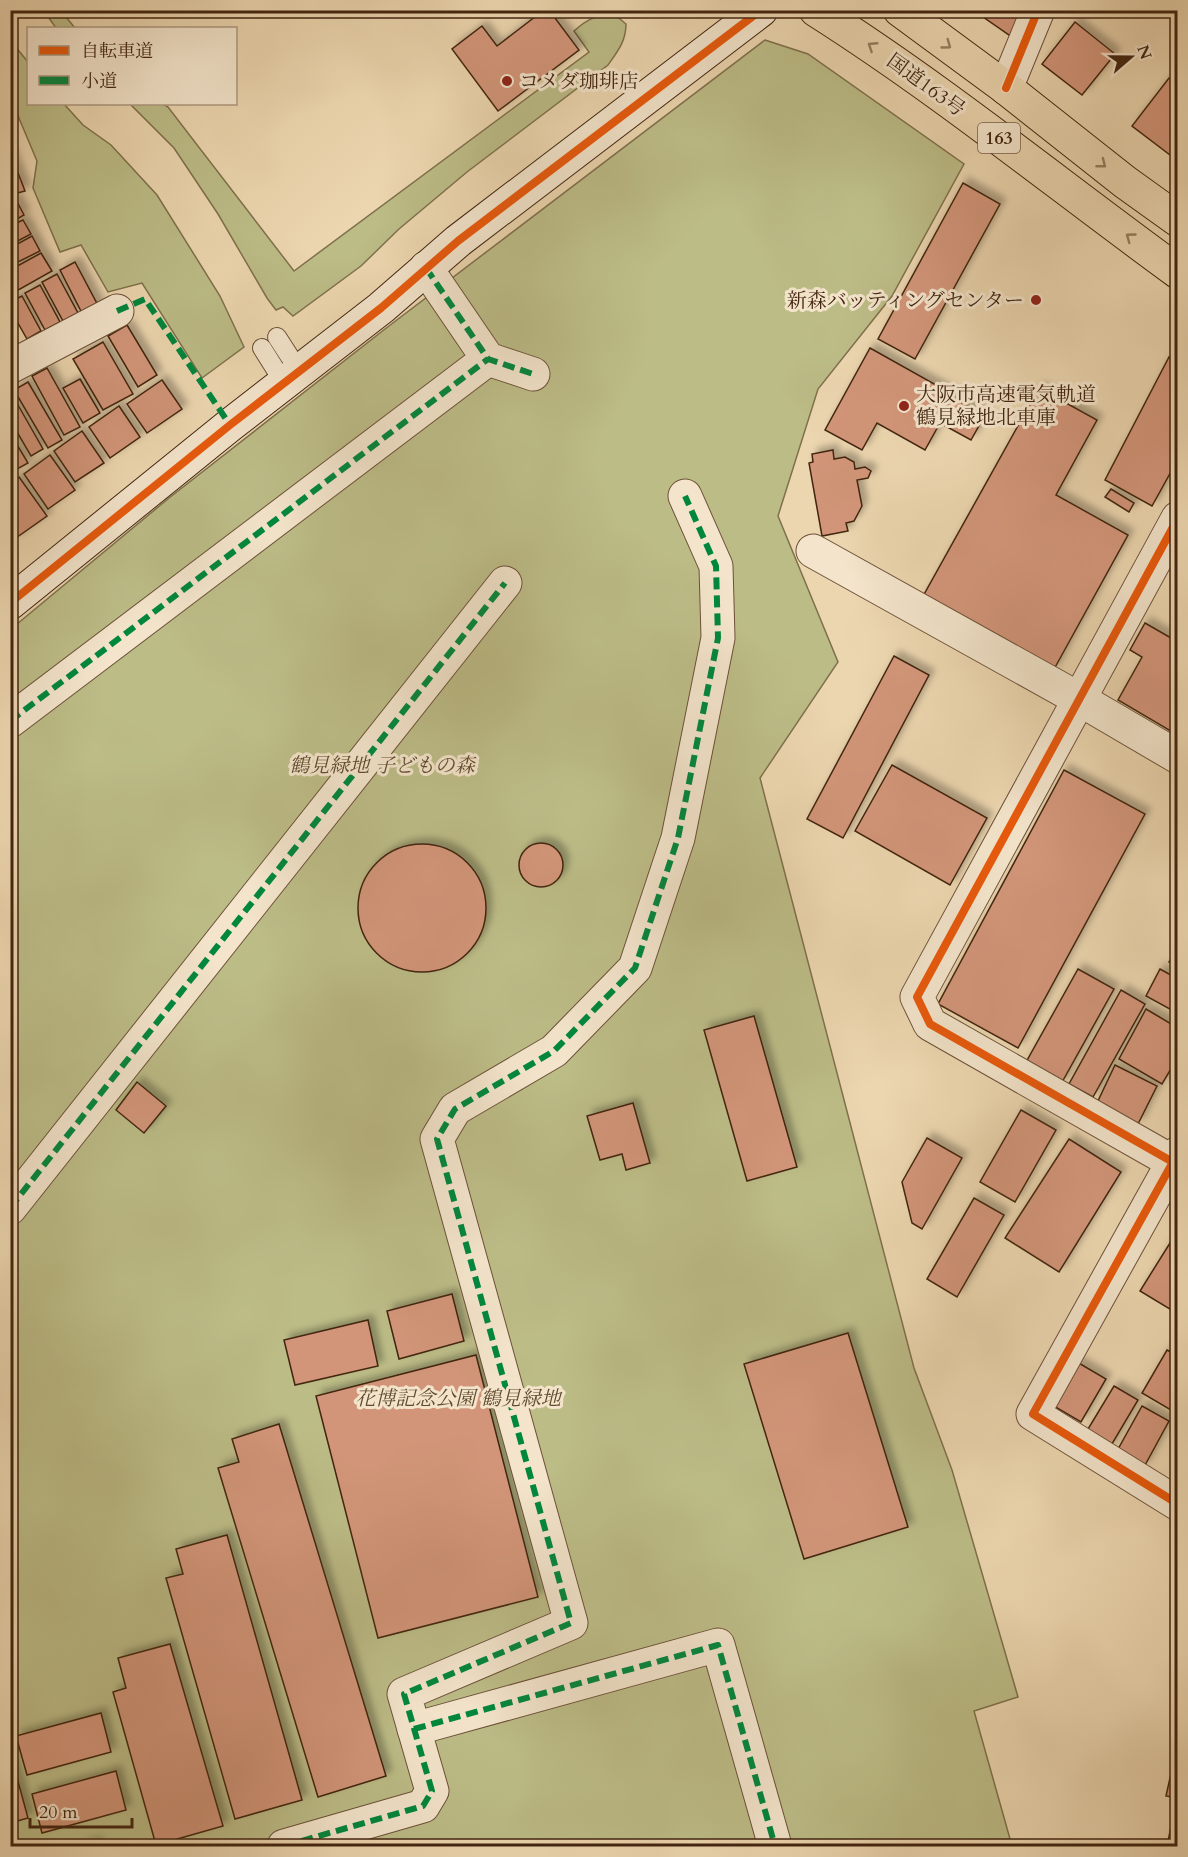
<svg xmlns="http://www.w3.org/2000/svg" width="1188" height="1857" font-family="Cardo,'Noto Serif JP',serif">
<style>
.green{fill:#bcbc87;stroke:#7f704c;stroke-width:1.5}
.building{fill:#d29579;stroke:#422510;stroke-width:1.5;filter:url(#shadow)}
.lines{fill:none;stroke-linecap:round;stroke-linejoin:round}
.lane-casing{stroke:#6c5138;stroke-width:20}
.street-casing{stroke:#6c5138;stroke-width:35}
.secondary-casing{stroke:#422510;stroke-width:35}
.highway-casing{stroke:#422510;stroke-width:35}
.lane{stroke:#f3e4cb;stroke-width:18}
.street{stroke:#f3e4cb;stroke-width:33}
.secondary{stroke:#f3e4cb;stroke-width:33}
.highway{stroke:#ecd6af;stroke-width:33}
.quiet{stroke:#00873e;stroke-width:6;stroke-dasharray:12 6;stroke-linecap:butt}
.cycleway-casing{stroke:#f3e4cb;stroke-width:11}
.cycleway{stroke:#e8590c;stroke-width:8}
.oneway{stroke:#977e60}
.poi-dot{fill:#8f2418;stroke:#f3e4cb;stroke-width:2}
.labels{text-anchor:middle;dominant-baseline:central;stroke-width:6;stroke-linejoin:round;paint-order:stroke}
.shield{fill:#f3e4cb;stroke:#775e48;stroke-width:1.5}
.shield-label{font-size:18px;font-weight:bold;fill:#422510}
.poi-label{font-size:20px;fill:#422510;stroke:#f3e4cb;text-anchor:start}
.street-label{font-size:20px;fill:#422510;stroke:#f3e4cb}
.park-label{font-size:20px;font-style:italic;fill:#604b2e;stroke:#f3e4cb}
</style>
<defs>
<filter id="shadow"><feDropShadow dx="5.5" dy="-5.5" stdDeviation="3" flood-color="#0004"/></filter>
</defs>
<rect width="100%" height="100%" fill="#ecd6af"/>
<filter id="stains"><feTurbulence type="fractalNoise" baseFrequency=".00333" numOctaves="4"/><feColorMatrix values="0 0 0 0 .2 0 0 0 0 .09 0 0 0 0 .02 0 0 0 .5 -.17"/></filter>
<radialGradient id="worn" r=".72"><stop offset=".6" stop-color="#630" stop-opacity="0"/><stop offset="1" stop-color="#630" stop-opacity=".3"/></radialGradient>
<!-- green -->
<g class="green">
<path d="M44,11H61L75,28H56Z"/>
<path d="M614,14L626,24C626,41 618,51 608,65L467,172L399,229L361,266L293,316L283,307L276,310L267,298L218,214L174,148L130,104H163L168,107L294,271L589,52L574,31C587,19 597,15 614,14Z"/>
<path d="M10,40L28,62V104H64L83,125L111,145L157,195L220,296L244,347L202,378L142,283L108,292L81,245L60,252L33,188L37,161L11,99Z"/>
<path d="M765,40L808,54L964,164L892,296L818,389L778,516L838,662L760,778L914,1368L952,1470L1018,1697L974,1711L1012,1846H11V629L169,498L385,329Z"/>
</g>
<!-- building -->
<g class="building">
<path d="M544,10H549L579,50L498,111L452,49L482,26L497,46Z"/>
<path d="M973,10H1022L1012,37Z"/>
<path d="M1087,10H1102L1099,17Z"/>
<path d="M1075,22L1115,54L1082,95L1042,64Z"/>
<path d="M1169,78L1178,85V153L1174,158L1132,126Z"/>
<path d="M10,152L25,191L10,195Z"/>
<path d="M963,183L1000,204L915,359L878,339Z"/>
<path d="M15,198L24,215L10,223V201Z"/>
<path d="M23,220L31,234L10,245V226Z"/>
<path d="M32,236L40,251L10,266V248Z"/>
<path d="M41,253L52,271L13,293L10,289V270Z"/>
<path d="M75,262L101,311L85,319L60,270Z"/>
<path d="M57,274L78,313L63,321L42,282Z"/>
<path d="M40,285L60,322L45,330L25,293Z"/>
<path d="M22,296L41,331L27,339L10,309V302Z"/>
<path d="M127,325L157,375L138,387L108,336Z"/>
<path d="M103,342L133,394L103,410L73,359Z"/>
<path d="M870,348L954,395L953,398L985,415L971,440L940,423L925,450L877,423L862,450L825,430Z"/>
<path d="M1169,357L1178,361V459L1152,506L1105,480Z"/>
<path d="M47,368L80,427L64,435L32,376Z"/>
<path d="M80,379L100,413L83,423L63,388Z"/>
<path d="M162,380L182,409L147,433L127,404Z"/>
<path d="M28,382L62,440L48,448L14,390Z"/>
<path d="M1039,388L1097,420L1056,495L1128,535L1053,671L922,598Z"/>
<path d="M10,391L43,449L31,456L10,420Z"/>
<path d="M119,406L140,437L110,458L89,427Z"/>
<path d="M82,431L104,463L75,482L54,451Z"/>
<path d="M10,433L28,463L10,473Z"/>
<path d="M833,450L834,459L845,457L854,462L855,469L865,467L871,471L868,478L857,480L862,506L854,521L846,523L848,531L822,536L809,463L813,462L812,454Z"/>
<path d="M50,455L75,490L48,509L24,474Z"/>
<path d="M19,477L47,516L13,540L10,536V483Z"/>
<path d="M1111,489L1134,503L1129,512L1105,497Z"/>
<path d="M1145,623L1178,642V726L1174,733L1118,700L1142,657L1130,650Z"/>
<path d="M894,656L929,675L843,838L807,819Z"/>
<path d="M892,765L987,818L950,885L855,831Z"/>
<path d="M1064,770L1145,814L1018,1048L938,1004Z"/>
<circle cx="541" cy="865" r="22"/>
<circle cx="422" cy="908" r="64"/>
<path d="M1178,947V967L1169,962Z"/>
<path d="M1078,969L1114,989L1061,1084L1025,1064Z"/>
<path d="M1160,969L1178,979L1177,1013L1146,996Z"/>
<path d="M1121,990L1145,1004L1093,1097L1069,1084Z"/>
<path d="M1146,1009L1178,1028V1057L1162,1084L1119,1059Z"/>
<path d="M754,1016L797,1167L747,1181L704,1030Z"/>
<path d="M1115,1065L1157,1086L1138,1124L1097,1103Z"/>
<path d="M137,1082L166,1106L144,1133L116,1110Z"/>
<path d="M633,1103L650,1163L626,1170L622,1154L600,1160L587,1116Z"/>
<path d="M1021,1110L1056,1130L1015,1202L980,1182Z"/>
<path d="M927,1138L962,1158L922,1229L912,1223L902,1182Z"/>
<path d="M1069,1139L1121,1172L1059,1272L1005,1238Z"/>
<path d="M974,1198L1004,1215L957,1297L927,1279Z"/>
<path d="M1170,1243L1178,1247V1314L1140,1291Z"/>
<path d="M452,1294L464,1341L399,1359L387,1311Z"/>
<path d="M368,1320L378,1366L295,1385L284,1340Z"/>
<path d="M848,1333L908,1527L804,1559L744,1364Z"/>
<path d="M1167,1350L1178,1356V1410L1176,1413L1142,1393Z"/>
<path d="M476,1355L538,1597L378,1638L316,1396Z"/>
<path d="M1077,1362L1106,1379L1081,1422L1052,1405Z"/>
<path d="M1114,1386L1138,1400L1109,1449L1085,1434Z"/>
<path d="M1142,1406L1169,1421L1144,1467L1117,1451Z"/>
<path d="M279,1424L386,1776L318,1797L218,1468L239,1462L232,1439Z"/>
<path d="M227,1535L302,1800L235,1819L166,1578L183,1574L176,1549Z"/>
<path d="M170,1644L223,1826L156,1845L113,1692L126,1688L118,1658Z"/>
<path d="M101,1713L111,1752L27,1775L16,1736Z"/>
<path d="M1178,1742V1846H1167L1177,1798L1166,1796Z"/>
<path d="M10,1752L28,1818L10,1823Z"/>
<path d="M116,1771L126,1810L42,1833L32,1794Z"/>
<path d="M96,1842L98,1846H80Z"/>
</g>
<g class="lines">
<!-- lane casing -->
<g class="lane-casing">
<g id="lane">
<path d="M277,337L299,371"/>
<path d="M262,348L284,383"/>
</g>
</g>
<!-- street casing -->
<g class="street-casing">
<g id="street">
<path d="M1006,88L1038,10"/>
<path d="M426,268L488,359L533,374"/>
<path d="M10,367L117,311"/>
<path d="M1178,518L917,997L930,1024L1178,1165"/>
<path d="M813,551L1079,699L1178,757"/>
<path d="M10,721L488,359"/>
<path d="M1178,1153L1033,1414L1178,1504"/>
<path d="M10,1208L505,583"/>
<path d="M414,1729L718,1645L775,1846"/>
<path d="M284,1846L423,1806L432,1791L404,1694L571,1623L437,1139L455,1109L554,1051L635,968L678,838L718,638L716,566L685,496"/>
</g>
</g>
<!-- secondary casing -->
<g class="secondary-casing">
<path id="secondary" d="M10,603L230,425L381,308L458,241L761,10"/>
</g>
<!-- highway casing -->
<g class="highway-casing">
<g id="highway">
<path d="M816,10C942,90 1057,184 1178,272"/>
<path d="M900,10L1006,88L1125,182L1178,220"/>
</g>
</g>
<!-- lane -->
<use href="#lane" class="lane"/>
<!-- street -->
<use href="#street" class="street"/>
<!-- secondary -->
<use href="#secondary" class="secondary"/>
<!-- highway -->
<use href="#highway" class="highway"/>
<!-- quiet -->
<g class="quiet">
<path d="M426,268L488,359L533,374"/>
<path d="M117,311L145,299L230,425"/>
<path d="M10,721L488,359"/>
<path d="M10,1208L505,583"/>
<path d="M414,1729L718,1645L775,1846"/>
<path d="M284,1846L423,1806L432,1791L404,1694L571,1623L437,1139L455,1109L554,1051L635,968L678,838L718,638L716,566L685,496"/>
</g>
<!-- cycleway casing -->
<g class="cycleway-casing">
<g id="cycleway">
<path d="M1006,88L1038,10"/>
<path d="M1178,518L917,997L930,1024L1178,1165"/>
<path d="M10,603L230,425L381,308L458,241L761,10"/>
<path d="M1178,1153L1033,1414L1178,1504"/>
</g>
</g>
<!-- cycleway -->
<use href="#cycleway" class="cycleway"/>
</g>
<!-- one-way arrows -->
<defs><path id="oneway-chevron" d="M-2-3.5L2.5 0L-2 3.5" fill="none" stroke-width="1.6" stroke-linecap="round" stroke-linejoin="round" transform="scale(1.5)"/></defs>
<g class="oneway">
<use href="#oneway-chevron" transform="translate(947 45) rotate(36)"/>
<use href="#oneway-chevron" transform="translate(872 46) rotate(-147)"/>
<use href="#oneway-chevron" transform="translate(1102 164) rotate(38)"/>
<use href="#oneway-chevron" transform="translate(1130 237) rotate(-144)"/>
</g>
<!-- markers -->
<g class="poi-dot">
<circle cx="507" cy="81" r="6"/>
<circle cx="1036" cy="300" r="6"/>
<circle cx="904" cy="406" r="6"/>
</g>
<g class="labels">
<!-- shield labels -->
<rect class="shield" x="978" y="123" width="42" height="30" rx="4.5"/>
<g class="shield-label">
<text x="999" y="138">163</text>
</g>
<!-- poi labels -->
<g class="poi-label">
<text x="519" y="81">コメダ珈琲店</text>
<text x="1024" y="300" text-anchor="end">新森バッティングセンター</text>
<text x="916" y="394">大阪市高速電気軌道<tspan x="916" dy="23">鶴見緑地北車庫</tspan></text>
</g>
<!-- street labels -->
<g class="street-label">
<text transform="translate(926 85) rotate(36)">国道163号</text>
</g>
<!-- park labels -->
<g class="park-label">
<text x="382" y="765">鶴見緑地 子どもの森</text>
<text x="458" y="1398">花博記念公園 鶴見緑地</text>
</g>
</g>
<!-- margin -->
<rect width="1188" height="1857" fill="none" stroke="#ecd6af" stroke-width="36"/>
<rect x="12" y="12" width="1164" height="1833" fill="none" stroke="#422510" stroke-width="3"/>
<rect x="18" y="18" width="1152" height="1821" fill="none" stroke="#422510" stroke-width="1.5"/>
<!-- legend -->
<rect x="27" y="27" width="210" height="78" fill="#f3e4cb" stroke="#ac9880" stroke-width="1.5"/>
<rect x="39" y="46" width="30" height="9" fill="#e8590c" stroke="#ac9880" stroke-width="1.5"/>
<text x="81" y="57" font-size="18" fill="#422510">自転車道</text>
<rect x="39" y="76" width="30" height="9" fill="#00873e" stroke="#ac9880" stroke-width="1.5"/>
<text x="81" y="87" font-size="18" fill="#422510">小道</text>
<!-- north arrow -->
<g transform="translate(1131 57) rotate(70)" stroke="#f3e4cb" stroke-width="4.5" paint-order="stroke">
<path d="M0-4.5L10 22L0 15L-10 22Z" fill="#422510"/>
<text y="-9" font-size="16" font-weight="bold" text-anchor="middle" fill="#422510">N</text>
</g>
<!-- scale -->
<path d="M30 1818v9h102v-9" fill="none" stroke="#422510" stroke-width="3"/>
<text x="39" y="1818" font-size="18" fill="#422510" stroke="#f3e4cb" stroke-width="4.5" paint-order="stroke">20 m</text>
<rect width="100%" height="100%" filter="url(#stains)"/>
<rect width="100%" height="100%" fill="url(#worn)"/>
</svg>
